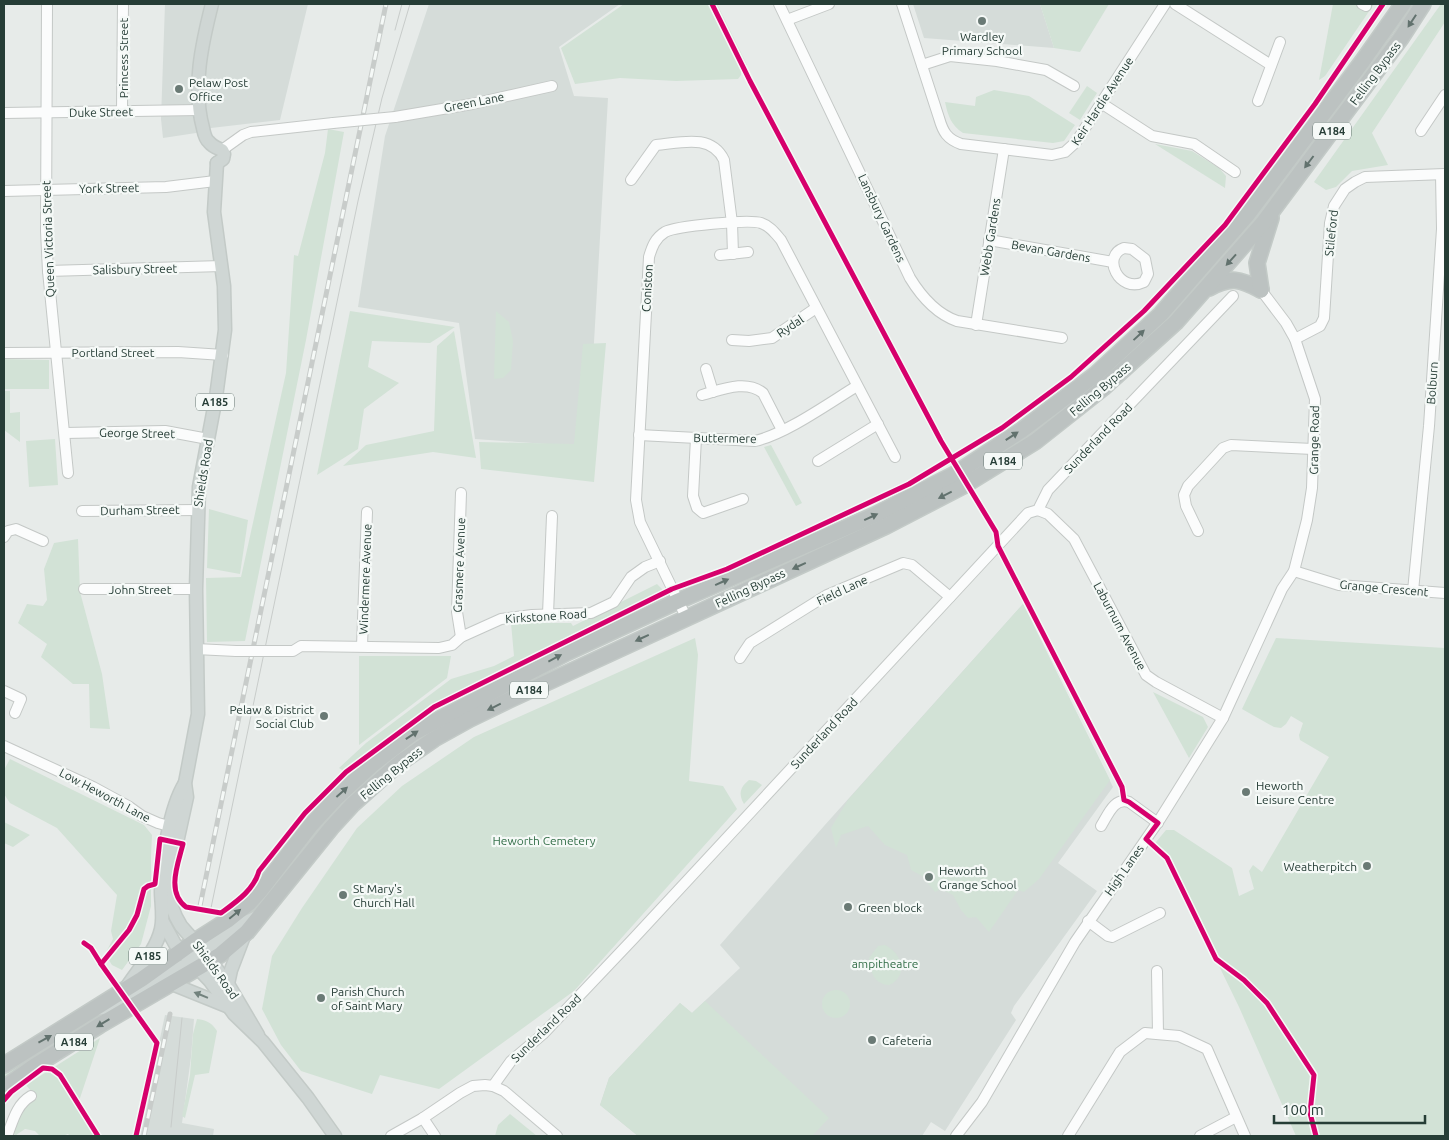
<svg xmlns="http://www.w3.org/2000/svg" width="1449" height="1140" font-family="Ubuntu,sans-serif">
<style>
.built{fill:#d5dcd9}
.green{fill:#d2e2d6}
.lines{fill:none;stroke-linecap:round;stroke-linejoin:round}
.minor-casing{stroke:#c4c8c6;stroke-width:12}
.major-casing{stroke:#c3cac7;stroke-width:15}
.highway-casing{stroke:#c3cac7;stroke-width:18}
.minor{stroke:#fbfcfc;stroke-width:10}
.major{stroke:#cfd6d4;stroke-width:12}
.highway{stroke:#bcc2c1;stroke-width:15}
.tram{stroke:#c8ccca;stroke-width:1}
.rail-casing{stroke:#c8ccca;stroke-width:5}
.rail{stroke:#f5f9f7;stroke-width:3;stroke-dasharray:9;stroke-linecap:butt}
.minor-bridge-casing{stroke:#c4c8c6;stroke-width:12;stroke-linecap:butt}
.minor-bridge{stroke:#fbfcfc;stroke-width:10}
.cycleway-casing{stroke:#f5f9f7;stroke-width:8}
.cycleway{stroke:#d6006c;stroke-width:5}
.oneway{fill:#62726e}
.oneway2{fill:#72827d}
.poi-dot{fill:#6a7a75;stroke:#f5f9f7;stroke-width:2}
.labels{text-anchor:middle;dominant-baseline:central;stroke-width:4.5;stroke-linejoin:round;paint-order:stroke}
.shield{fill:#f5f9f7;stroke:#647570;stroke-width:1}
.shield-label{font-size:11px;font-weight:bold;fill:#263d36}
.poi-label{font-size:12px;fill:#263d36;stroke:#f5f9f7;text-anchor:start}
.street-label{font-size:12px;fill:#263d36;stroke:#f5f9f7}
.park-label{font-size:12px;fill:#346f49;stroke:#f5f9f7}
</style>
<rect width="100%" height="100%" fill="#e7ebe9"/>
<!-- built -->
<g class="built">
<path d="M165,4H308L280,120L211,128L196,133L163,138L161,119Z"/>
<path d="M429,4H620L559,47L574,96L608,98L588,447L475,439L459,323L358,307L385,136Z"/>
<path d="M913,4H1040L1054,48L924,38Z"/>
<path d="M1023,604L1113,787L1058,863L1097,891L1014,1006L1011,1013L1016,1020L945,1131L931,1122L922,1136H638L600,1105L609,1078L680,1003L692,1013L740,968L720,945L824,826Z"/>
<path d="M165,1015L194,1019L191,1057L182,1123L214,1129L213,1136H139Z"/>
</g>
<!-- green -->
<g class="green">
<path d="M624,4H717L747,65L741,70V75L738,79L676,81L620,78L575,84L561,48Z"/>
<path d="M1040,4H1109L1080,52L1054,48Z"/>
<path d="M1333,4H1374L1325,76L1319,80Z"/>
<path d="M1441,4H1445V22L1372,133L1388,165L1352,171L1336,187L1326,190L1314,182Z"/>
<path d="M1087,86L1097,93L1080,120L1069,113Z"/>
<path d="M994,90L1029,96L1075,125L1064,141L1053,143L963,133C951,125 948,116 945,102L975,106L976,97Z"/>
<path d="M328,129L344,132L306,340L245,641L207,642L206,578L241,577L286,373L294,255L298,256L325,153Z"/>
<path d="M1155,144L1192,151L1219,168L1226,176L1225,188Z"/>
<path d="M350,311L455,327L430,343L372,341L368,367L399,383L364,409L358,449L317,475Z"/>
<path d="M496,311L509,322L513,341L511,370L503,378L494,379Z"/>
<path d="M454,331L476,458L433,452L343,466L366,445L434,431L437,346Z"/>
<path d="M606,343L594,482L481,469L479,442L574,444L583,344Z"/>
<path d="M4,359L49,360V389H4Z"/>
<path d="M4,391H10V413L20,412V442L4,430Z"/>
<path d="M55,439L58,485L29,487L26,441Z"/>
<path d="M771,445L802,503L796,506L764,447Z"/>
<path d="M209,509L248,520L240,574L207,568Z"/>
<path d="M78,539L80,592L102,674L110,729L90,728L89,684H73L41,657L47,644L18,623L27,604L43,606L47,600L44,569L54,543Z"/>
<path d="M657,584L664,591L662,599L500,676L430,713L347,773L339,768L366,743L451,679L494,666L514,656L511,623H571L573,626Z"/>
<path d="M1023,604L1110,780L1039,879L1024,892L1018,890L989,932L976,917L968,918L961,910L953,895L941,889L935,892L922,876L911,870L907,855L885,845L868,826L841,835L836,848L831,828L848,800Z"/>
<path d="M695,638L698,655L689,781L723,786L737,809L574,991L439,1089L380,1075L372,1094L301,1071L281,1045L262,1009L272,956L302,908L357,828L402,786L474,737Z"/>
<path d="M1276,638L1445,648V1136H1296L1239,1007L1167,859L1151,848L1166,830H1174L1232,868L1239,896L1254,889L1249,871L1253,865L1262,872L1329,757L1300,740L1299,735L1303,723L1291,716L1286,724L1281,728L1274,727L1242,709Z"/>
<path d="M359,656H451L447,678L359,745Z"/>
<path d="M1153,692L1203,717L1208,727L1189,758Z"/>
<path d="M10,759L144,825L152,835L151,856V906L141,944L122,970L112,965L105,954L113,939L111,931L117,895L57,828L10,803L4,794V770Z"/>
<path d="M749,780L756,781L762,785L744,804C738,794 740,787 749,780Z"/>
<path d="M4,822L30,835L13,847L4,843Z"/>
<path d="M885,945C902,953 909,976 889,985C873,984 871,972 869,958L878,946Z"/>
<circle cx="836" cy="1004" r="14"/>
<path d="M705,1001L829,1118L812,1136H638L600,1105L609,1078L680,1003L692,1013Z"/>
<path d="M110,1005L112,1008L4,1080V1072Z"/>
<path d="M197,1019C207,1020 212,1023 217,1031L209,1073L195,1075L185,1118L182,1116L190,1075L193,1034Z"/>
<path d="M100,1038L77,1107L95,1136H70L68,1134L62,1136H40L35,1131L25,1129L16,1135L12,1134L23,1108L37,1098L26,1085Z"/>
<path d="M510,1114L537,1136H495L498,1125Z"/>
</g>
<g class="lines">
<!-- minor casing -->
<g class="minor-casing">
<g id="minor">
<path d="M47,4L46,231L48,271L68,473"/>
<path d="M779,4L910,278C921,296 937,314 957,321L1062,338"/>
<path d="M902,4L939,118C943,132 947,139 961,144L1052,155L1065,152L1076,142L1165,4"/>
<path d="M1175,4L1271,65"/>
<path d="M1362,4L1366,6"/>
<path d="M787,20L829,4"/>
<path d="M922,65L950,56L997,61L1046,70L1074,86"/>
<path d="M1258,101L1280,42"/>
<path d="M1101,103L1152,136L1194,144L1235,172"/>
<path d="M122,111L123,4"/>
<path d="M4,113L199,110"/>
<path d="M395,117L472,104L552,86"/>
<path d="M1421,131L1445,95"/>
<path d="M222,150L243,135L251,132L333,123"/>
<path d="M631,180L656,145C680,143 711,133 724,160L732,223L733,254"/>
<path d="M4,191L166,187L215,181"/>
<path d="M989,240L1113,262"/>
<path d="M1124,248L1132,249L1145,259L1148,274L1144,282C1119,294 1101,256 1124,248Z"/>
<path d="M720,255L748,252"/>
<path d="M48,271L222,266"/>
<path d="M976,325L1004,149"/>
<path d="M1295,339L1320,326L1324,318L1330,223L1334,206L1345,189L1355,182L1365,177L1445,174"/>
<path d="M732,340L749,341L772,338L816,308"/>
<path d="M4,353L178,352L223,355"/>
<path d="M706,369L713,392"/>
<path d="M702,395C721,390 746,379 763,393L782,430"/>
<path d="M65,433L165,431L208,439"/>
<path d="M639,435L755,441C786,434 829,403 857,386"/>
<path d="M696,438L693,496L697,508L703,513L743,499"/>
<path d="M818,461L878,424"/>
<path d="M461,493L457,612L461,637"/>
<path d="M1038,510L1048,514L1074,539L1146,675L1156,682L1223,718"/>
<path d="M82,511L198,510"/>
<path d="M1198,531L1186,506L1184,495L1188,486L1223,448L1231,445L1313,449"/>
<path d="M4,537L8,531L16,529L43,541"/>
<path d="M1294,571L1339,585L1445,593"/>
<path d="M84,589H196"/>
<path d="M1413,591L1429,426L1442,229L1441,175"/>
<path d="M548,614L552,516"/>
<path d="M686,617L640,522L636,500L649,257C652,247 655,238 665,232C676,226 749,219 761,223C770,226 775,233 781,240L895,457"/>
<path d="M362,646L367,512"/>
<path d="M196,649L236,651"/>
<path d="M271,651H293L301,646L439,648L452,645L461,637L501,619L532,615L591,613L614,602L631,577L645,567L660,561"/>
<path d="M740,658L750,643L827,595L903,563L912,565L950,597"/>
<path d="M4,691L21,699L15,713"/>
<path d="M4,746L93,787L128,806L142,816L158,823L176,828"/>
<path d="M1101,826C1108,815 1114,797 1129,802L1158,823"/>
<path d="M1088,921L1108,936L1112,937L1160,913"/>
<path d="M1157,971L1158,1034"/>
<path d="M493,1086L511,1061L543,1034L634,938L1028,513L1038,510L1048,490L1233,296"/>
<path d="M423,1118L435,1136"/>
<path d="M7,1136C13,1121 16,1105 31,1096"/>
<path d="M391,1136L423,1118L460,1093L473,1086L485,1085L493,1086L504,1091L557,1136"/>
<path d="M956,1136L982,1102L1075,942L1160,819L1223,718L1282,589L1294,571L1307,520L1312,488L1315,399L1295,339L1286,323L1261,290"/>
<path d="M1068,1136L1120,1052L1145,1033L1179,1036L1207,1049L1245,1136"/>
<path d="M1200,1136L1236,1117"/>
</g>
</g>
<!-- major casing -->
<g class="major-casing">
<g id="major">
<path d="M212,4C202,43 192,88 203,128C204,133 205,139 209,142C213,147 217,148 222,150L224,154L223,159L217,163"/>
<path d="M217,163L214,212L224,286L225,330L216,397L199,487L196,589L198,714L185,783L187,797L169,879L172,907L176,917L181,926L204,952L228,984L258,1035"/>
<path d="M163,922L175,944L210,981L234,1014L263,1042L308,1098L335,1136"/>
<path d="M196,954L204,952L242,924L259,916"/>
<path d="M172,984L229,1007"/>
<path d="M228,984L231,970L244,936"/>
<path d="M126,988C138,969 156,951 161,929C164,917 161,903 161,891C162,860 169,809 185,783"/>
<path d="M96,1009L114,1006L166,974L199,959"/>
</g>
</g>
<!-- highway casing -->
<g class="highway-casing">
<g id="highway">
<path d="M1209,288C1231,276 1240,279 1261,290"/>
<path d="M1261,290L1257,263L1271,218"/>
<path d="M4,1065L142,979L195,941L228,920L249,903L260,891L311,825L336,798L373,764L413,733L566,653L678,601L875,515L955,474L1022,430L1095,375L1161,314L1248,214L1362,62L1403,4"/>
<path d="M4,1088L33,1067L100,1025L220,955L247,932L331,828L353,804L381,779L401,762L434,739L470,719L509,700L886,526L963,486L1036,441L1103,388L1176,322L1263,223L1401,38L1423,4"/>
</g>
</g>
<!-- minor -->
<use href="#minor" class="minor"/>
<!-- major -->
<use href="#major" class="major"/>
<!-- highway -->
<use href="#highway" class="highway"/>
<!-- tram -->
<g class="tram">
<path d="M395,30L402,4"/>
<path d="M211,908L358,201L382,98L410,4"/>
<path d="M171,1127L182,1018"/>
</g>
<!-- rail casing -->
<g class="rail-casing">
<g id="rail">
<path d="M200,906L386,4"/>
<path d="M144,1136L170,1014"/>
</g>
</g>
<!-- rail -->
<use href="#rail" class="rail"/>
<!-- minor-bridge casing -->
<g class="minor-bridge-casing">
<g id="minor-bridge">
<path d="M333,123L395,117"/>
<path d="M236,651H271"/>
</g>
</g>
<!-- minor-bridge -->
<use href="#minor-bridge" class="minor-bridge"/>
<!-- cycleway casing -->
<g class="cycleway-casing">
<g id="cycleway">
<path d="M712,4L750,81L941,441L996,532L998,546L1122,787L1124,800L1129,802L1158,823L1146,839L1167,858L1216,959L1244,980L1267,1003L1314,1075L1310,1113L1316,1136"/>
<path d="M84,943L91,948L101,964L157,1043L136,1136"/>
<path d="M101,964L129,930L137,915L144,889L148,886L155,884L160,839L183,844C178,864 166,892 186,907L221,913C236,902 254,890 259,871L305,813L346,772L434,707L672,589L727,569L909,484L1002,428L1071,377L1144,311L1225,225L1315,104L1383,4"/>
<path d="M4,1100L11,1092L43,1068L52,1069L60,1075L98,1136"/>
</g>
</g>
<!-- cycleway -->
<use href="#cycleway" class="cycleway"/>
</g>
<!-- one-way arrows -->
<defs><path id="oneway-solid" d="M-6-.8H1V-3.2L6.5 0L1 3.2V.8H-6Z" transform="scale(1.25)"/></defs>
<g class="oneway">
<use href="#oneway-solid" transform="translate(1412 21) rotate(123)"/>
<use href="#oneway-solid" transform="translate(1309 162) rotate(127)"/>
<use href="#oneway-solid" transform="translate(1231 260) rotate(132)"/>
<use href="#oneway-solid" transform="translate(1139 335) rotate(-43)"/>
<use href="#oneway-solid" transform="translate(1012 436) rotate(-33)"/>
<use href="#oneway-solid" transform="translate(945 495) rotate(153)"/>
<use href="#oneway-solid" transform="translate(871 517) rotate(-25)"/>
<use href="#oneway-solid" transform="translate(799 566) rotate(155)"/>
<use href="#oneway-solid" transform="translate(722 582) rotate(-24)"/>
<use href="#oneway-solid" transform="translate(642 638) rotate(155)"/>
<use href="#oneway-solid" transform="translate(555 658) rotate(-28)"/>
<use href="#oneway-solid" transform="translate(494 707) rotate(154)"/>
<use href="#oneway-solid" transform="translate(412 735) rotate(-34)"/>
<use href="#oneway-solid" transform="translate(342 792) rotate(-42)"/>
<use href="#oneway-solid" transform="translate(235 914) rotate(-40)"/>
<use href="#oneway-solid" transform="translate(103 1023) rotate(149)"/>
<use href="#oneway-solid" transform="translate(45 1039) rotate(-29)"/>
</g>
<use class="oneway2" href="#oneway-solid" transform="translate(201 995) rotate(-158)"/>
<!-- markers -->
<g class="poi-dot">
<circle cx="982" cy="21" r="5"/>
<circle cx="179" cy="89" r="5"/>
<circle cx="324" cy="716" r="5"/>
<circle cx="1246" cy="792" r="5"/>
<circle cx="1367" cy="866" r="5"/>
<circle cx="929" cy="877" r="5"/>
<circle cx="343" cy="895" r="5"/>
<circle cx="848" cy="907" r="5"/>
<circle cx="321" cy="998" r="5"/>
<circle cx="872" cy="1040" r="5"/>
</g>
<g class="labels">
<!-- shield labels -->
<g class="shield">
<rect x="1313" y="122.5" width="38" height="17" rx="4"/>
<rect x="196" y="393.5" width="38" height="17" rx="4"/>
<rect x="984" y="452.5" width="38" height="17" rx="4"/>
<rect x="510" y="681.5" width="38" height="17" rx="4"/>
<rect x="129" y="947.5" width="38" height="17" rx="4"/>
<rect x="55" y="1033.5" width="38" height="17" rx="4"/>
</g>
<g class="shield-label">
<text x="1332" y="131">A184</text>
<text x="215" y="402">A185</text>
<text x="1003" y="461">A184</text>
<text x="529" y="690">A184</text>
<text x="148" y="956">A185</text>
<text x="74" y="1042">A184</text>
</g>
<!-- poi labels -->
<g class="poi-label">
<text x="982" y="36" text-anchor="middle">Wardley<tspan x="982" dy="14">Primary School</tspan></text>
<text x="189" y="82">Pelaw Post<tspan x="189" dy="14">Office</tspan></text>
<text x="314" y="709" text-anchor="end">Pelaw &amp; District<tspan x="314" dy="14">Social Club</tspan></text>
<text x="1256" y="785">Heworth<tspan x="1256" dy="14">Leisure Centre</tspan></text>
<text x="1357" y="866" text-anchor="end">Weatherpitch</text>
<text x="939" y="870">Heworth<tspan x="939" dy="14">Grange School</tspan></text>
<text x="353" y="888">St Mary's<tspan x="353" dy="14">Church Hall</tspan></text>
<text x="858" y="907">Green block</text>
<text x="331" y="991">Parish Church<tspan x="331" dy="14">of Saint Mary</tspan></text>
<text x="882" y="1040">Cafeteria</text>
</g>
<!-- street labels -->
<g class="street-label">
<text transform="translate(123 58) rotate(-90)">Princess Street</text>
<text transform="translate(1375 73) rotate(-53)">Felling Bypass</text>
<text transform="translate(1102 101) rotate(-57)">Keir Hardie Avenue</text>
<text transform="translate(474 102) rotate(-11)">Green Lane</text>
<text transform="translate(101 112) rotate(-1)">Duke Street</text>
<text transform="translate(109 188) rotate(-1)">York Street</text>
<text transform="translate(882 218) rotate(65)">Lansbury Gardens</text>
<text transform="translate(1331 233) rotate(-84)">Stileford</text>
<text transform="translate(990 237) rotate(-81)">Webb Gardens</text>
<text transform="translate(48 239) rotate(-92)">Queen Victoria Street</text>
<text transform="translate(1051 251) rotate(10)">Bevan Gardens</text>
<text transform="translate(135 269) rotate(-1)">Salisbury Street</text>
<text transform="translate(647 288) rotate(-87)">Coniston</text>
<text transform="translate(790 326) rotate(-34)">Rydal</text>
<text x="113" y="352">Portland Street</text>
<text transform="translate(1432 383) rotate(-86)">Bolburn</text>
<text transform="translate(1100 389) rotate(-40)">Felling Bypass</text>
<text transform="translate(137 433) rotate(1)">George Street</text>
<text transform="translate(725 438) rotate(1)">Buttermere</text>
<text transform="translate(1098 438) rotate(-46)">Sunderland Road</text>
<text transform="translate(1314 440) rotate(-89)">Grange Road</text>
<text transform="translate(203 473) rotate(-81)">Shields Road</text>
<text transform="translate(140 510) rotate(-1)">Durham Street</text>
<text transform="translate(459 565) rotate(-88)">Grasmere Avenue</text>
<text transform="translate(365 579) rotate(-88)">Windermere Avenue</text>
<text transform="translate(750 588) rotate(-25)">Felling Bypass</text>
<text transform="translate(1384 588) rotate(5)">Grange Crescent</text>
<text x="140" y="589">John Street</text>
<text transform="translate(842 590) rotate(-25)">Field Lane</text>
<text transform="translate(546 616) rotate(-4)">Kirkstone Road</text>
<text transform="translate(1120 626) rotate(62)">Laburnum Avenue</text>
<text transform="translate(824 733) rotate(-47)">Sunderland Road</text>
<text transform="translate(391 773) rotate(-39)">Felling Bypass</text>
<text transform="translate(105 795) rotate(28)">Low Heworth Lane</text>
<text transform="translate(1124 870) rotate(-55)">High Lanes</text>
<text transform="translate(216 970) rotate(54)">Shields Road</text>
<text transform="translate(546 1028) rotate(-44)">Sunderland Road</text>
</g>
<!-- park labels -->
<g class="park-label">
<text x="544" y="840">Heworth Cemetery</text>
<text x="885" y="963">ampitheatre</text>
</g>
</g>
<!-- border -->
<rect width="1449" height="1140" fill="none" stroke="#263d36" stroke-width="10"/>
<!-- scale -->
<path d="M1274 1115v8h151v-8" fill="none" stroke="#263d36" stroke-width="2.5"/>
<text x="1282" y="1115" font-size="15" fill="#263d36" stroke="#f5f9f7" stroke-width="4" paint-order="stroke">100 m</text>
</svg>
